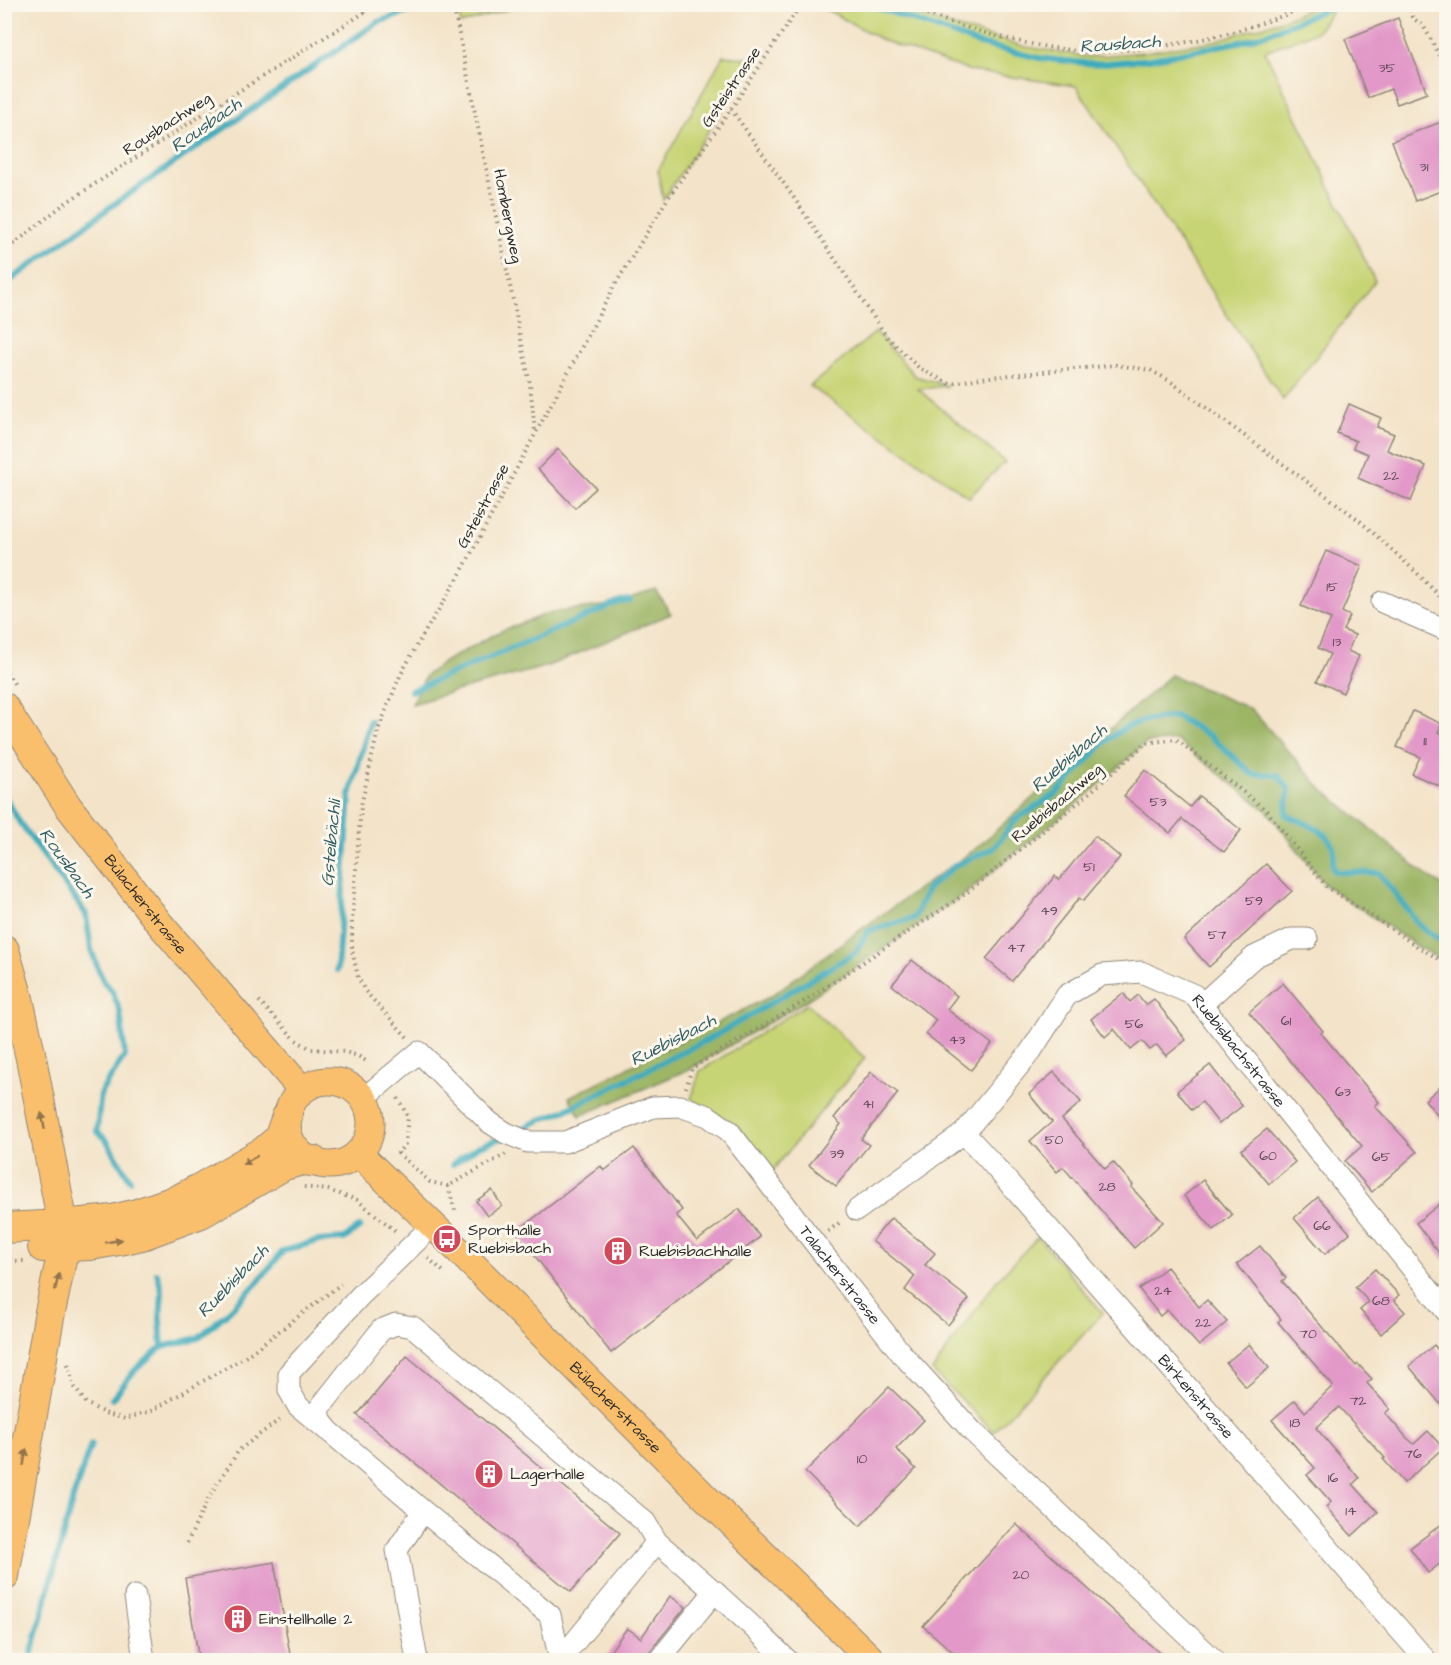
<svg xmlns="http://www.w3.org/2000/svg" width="1451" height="1665" font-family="'Architects Daughter',sans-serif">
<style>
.green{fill:#c7d475;stroke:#798050;stroke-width:1.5}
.forest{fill:#9db666;stroke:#647048;stroke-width:1.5}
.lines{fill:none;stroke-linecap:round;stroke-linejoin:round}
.stream{stroke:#3dabbb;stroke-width:6}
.building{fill:#e298c8}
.minor-casing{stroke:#8f877a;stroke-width:23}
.major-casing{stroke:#8f877a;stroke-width:29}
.highway-casing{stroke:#8f877a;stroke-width:32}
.path{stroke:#8f877a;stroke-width:4;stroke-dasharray:1.5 4.5;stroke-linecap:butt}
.minor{stroke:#fff;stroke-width:21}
.major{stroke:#f9bf6d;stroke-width:27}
.highway{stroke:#f9bf6d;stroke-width:30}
.oneway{fill:#92754c}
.labels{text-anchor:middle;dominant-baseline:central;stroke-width:6;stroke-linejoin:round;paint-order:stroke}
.number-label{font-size:14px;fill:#594652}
.street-label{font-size:16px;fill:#2b2b2b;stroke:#fbf7ec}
.poi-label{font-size:16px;fill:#2b2b2b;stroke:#fbf7ec;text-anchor:start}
.water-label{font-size:18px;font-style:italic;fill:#325e65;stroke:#fbf7ec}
</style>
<rect width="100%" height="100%" fill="#fbf7ec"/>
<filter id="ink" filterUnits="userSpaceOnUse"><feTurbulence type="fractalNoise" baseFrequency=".0167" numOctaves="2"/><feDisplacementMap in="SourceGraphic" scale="12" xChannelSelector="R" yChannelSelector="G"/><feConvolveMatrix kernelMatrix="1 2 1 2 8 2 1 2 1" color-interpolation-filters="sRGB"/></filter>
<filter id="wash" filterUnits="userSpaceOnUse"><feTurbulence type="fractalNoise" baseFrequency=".008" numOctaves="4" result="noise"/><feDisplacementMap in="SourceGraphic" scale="24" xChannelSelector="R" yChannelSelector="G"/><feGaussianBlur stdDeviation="1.35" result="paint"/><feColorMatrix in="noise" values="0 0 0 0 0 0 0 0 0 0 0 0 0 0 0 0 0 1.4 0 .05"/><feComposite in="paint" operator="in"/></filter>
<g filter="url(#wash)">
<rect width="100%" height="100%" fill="#f3e3c8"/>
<!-- green -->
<g class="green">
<path d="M457,5V4L523,5L461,24Z"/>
<path d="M818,5H890L951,26L1026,47L1090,57L1146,52L1214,41L1277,22L1319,5H1336L1318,31L1265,51L1375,281L1283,400L1076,86L970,71L884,41Z"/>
<path d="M723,56L756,59L663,200L658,171Z"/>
<path d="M876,332L915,376L948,386L918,389L1005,462L969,497L810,386Z"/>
<path d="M807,1004L865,1058L773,1170L736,1125L691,1099L700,1071Z"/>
<path d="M1038,1237L1103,1313L994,1432L932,1371L997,1280Z"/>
</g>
<!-- forest -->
<g class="forest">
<path d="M656,591L671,614L548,666L456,691L412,704L426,675L444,662L501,631L552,612L610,605Z"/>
<path d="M1171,675L1251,709L1321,788L1426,875L1446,888V963L1417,946L1326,886L1267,811L1176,740L1146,743L1086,796L965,894L805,1001L692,1068L580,1116L569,1097L771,996L850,937L974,850Z"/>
</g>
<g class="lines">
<!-- stream -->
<g class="stream">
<path d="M868,4L980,44L1039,58L1094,64L1150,59L1244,41L1269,33L1338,4"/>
<path d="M4,285L113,205L378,22L432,4"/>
<path d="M411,691L620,602L630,601"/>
<path d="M4,795L20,823L86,914L91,949L98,969L104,982L112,991L120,1011L125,1056L101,1092L97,1131L107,1141L130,1180"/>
<path d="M337,970L350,795L370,721"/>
<path d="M516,1132L540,1120L564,1111L715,1036L855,953L868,931L914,918L928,888L956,865L994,848L1015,820L1056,794L1106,741L1126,727L1144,721L1175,716L1210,736L1252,774L1278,775L1289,789L1286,815C1302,822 1333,831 1334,852C1334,859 1331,864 1334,871L1340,872L1379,873L1421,927L1446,944"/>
<path d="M453,1164L477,1147L504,1137"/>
<path d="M157,1273L162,1292L160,1320L162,1347"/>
<path d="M112,1399L135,1370L162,1347L198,1338L226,1314L257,1283L283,1251L318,1241L344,1239L360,1227"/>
<path d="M30,1660L73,1498L91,1444"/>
</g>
</g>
<g id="blocks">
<!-- building -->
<g class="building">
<path d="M1398,18L1427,93L1397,104L1391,89L1368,98L1345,39Z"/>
<path d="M1446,120V189L1415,201L1392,141Z"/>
<path d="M1349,404L1381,418L1377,427L1394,434L1387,450L1426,466L1411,501L1358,478L1368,454L1353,448L1356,441L1337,433Z"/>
<path d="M558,449L596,488L575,508L538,469Z"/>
<path d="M1326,551L1362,566L1342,612L1350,616L1343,630L1355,635L1348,651L1359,656L1343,693L1317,681L1330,654L1318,648L1331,619L1301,606Z"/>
<path d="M1413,711L1442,724L1438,732L1446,735V789L1412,774L1420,757L1397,747Z"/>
<path d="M1145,770L1190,807L1199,796L1241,830L1224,852L1182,819L1170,833L1124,796Z"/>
<path d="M1095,836L1120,857L1083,901L1079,898L1012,981L986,959L1055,876L1059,880Z"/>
<path d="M1266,864L1292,891L1209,967L1184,939Z"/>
<path d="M912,960L957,996L947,1009L992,1044L971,1070L926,1034L936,1020L892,985Z"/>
<path d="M1283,983L1323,1031L1321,1033L1379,1102L1375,1106L1417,1152L1372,1192L1345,1161L1362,1146L1249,1012Z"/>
<path d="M1123,993L1130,1002L1138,995L1146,1005L1154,999L1186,1040L1166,1056L1157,1045L1150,1050L1142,1041L1131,1050L1114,1029L1105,1037L1091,1019Z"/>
<path d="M1210,1065L1242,1106L1219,1124L1202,1102L1192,1110L1177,1091Z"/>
<path d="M871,1072L898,1093L861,1139L869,1145L836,1186L809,1165L841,1124L834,1118Z"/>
<path d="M1054,1072L1081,1102L1062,1119L1105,1169L1113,1162L1133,1185L1131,1187L1163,1222L1134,1248L1063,1167L1057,1172L1030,1141L1052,1122L1029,1094Z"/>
<path d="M1446,1082V1126L1425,1100Z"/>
<path d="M1267,1129L1295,1162L1269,1184L1241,1150Z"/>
<path d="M634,1148L682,1210L676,1215L697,1241L739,1209L760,1237L611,1353L516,1232L601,1166L604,1171Z"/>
<path d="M1203,1180L1232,1215L1214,1230L1184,1196Z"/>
<path d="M492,1190L502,1206L487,1216L476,1201Z"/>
<path d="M1318,1197L1350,1233L1325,1254L1294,1218Z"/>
<path d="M1446,1199V1262L1416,1223Z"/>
<path d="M891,1218L935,1253L925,1265L969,1299L948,1325L905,1290L915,1276L872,1241Z"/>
<path d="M1260,1246L1286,1278L1282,1281L1356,1366L1358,1364L1372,1379L1367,1383L1390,1409L1385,1413L1407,1438L1414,1444L1428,1431L1443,1448L1404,1483L1383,1459L1385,1458L1339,1407L1316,1428L1359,1478L1353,1484L1378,1512L1352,1536L1326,1507L1331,1502L1307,1475L1315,1468L1272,1420L1295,1400L1305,1412L1333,1386L1278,1322L1281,1319L1237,1264Z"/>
<path d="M1167,1267L1199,1307L1207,1300L1227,1322L1199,1346L1167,1310L1160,1316L1139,1289Z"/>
<path d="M1375,1269L1399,1295L1394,1300L1405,1312L1381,1334L1360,1310L1369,1302L1355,1287Z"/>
<path d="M1249,1344L1269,1368L1246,1387L1226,1363Z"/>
<path d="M1434,1345L1446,1360V1411L1409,1366Z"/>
<path d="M407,1356L620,1533L571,1592L357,1415Z"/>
<path d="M889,1387L924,1420L896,1449L916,1469L860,1526L805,1472Z"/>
<path d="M1446,1521V1559L1428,1573L1410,1548Z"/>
<path d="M1016,1524L1167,1660H962L923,1626Z"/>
<path d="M274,1562L291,1660H199L185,1578Z"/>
<path d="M670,1596L686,1607L649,1652L647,1660H604L627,1628L641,1638Z"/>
</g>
</g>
</g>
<g filter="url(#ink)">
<use href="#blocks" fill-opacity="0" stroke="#8f877a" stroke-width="1.5"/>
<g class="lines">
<!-- minor casing -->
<g class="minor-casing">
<g id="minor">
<path d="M1382,602L1446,630"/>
<path d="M1201,1005L1254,957L1292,939H1307"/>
<path id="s1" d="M363,1099L419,1052L489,1122L506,1133L528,1142H565L653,1107L680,1106L708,1116L729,1131L813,1241L901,1353L972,1431L1214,1660"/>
<path id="s2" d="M964,1133L989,1160L1426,1660"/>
<path id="s3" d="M857,1210L964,1133L1031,1051L1067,995L1102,975L1141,972L1194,995L1446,1311"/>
<path d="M327,1430L298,1406L289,1390V1373L360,1296L433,1225"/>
<path d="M657,1542C703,1581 745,1618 787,1660"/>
<path d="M135,1596L144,1660"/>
<path d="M417,1660L397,1550L423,1511"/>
<path d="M560,1660L657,1542L645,1522L413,1327L396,1324L381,1330L319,1409L321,1421L329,1431L423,1511L550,1615L560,1660"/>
<path d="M659,1660L715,1591"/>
</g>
</g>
<!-- major casing -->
<g class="major-casing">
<g id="major">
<path id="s4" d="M4,706L68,806L160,924L302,1090"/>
<circle cx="329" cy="1123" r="42"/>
<path id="s5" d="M358,1153L447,1239L704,1496L872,1660"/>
</g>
</g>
<!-- highway casing -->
<g class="highway-casing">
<g id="highway">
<path d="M4,950L18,999L31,1058L63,1225L112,1220L137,1214L178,1200L199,1189L265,1151L279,1139L287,1117"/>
<path d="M4,1228L63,1225L64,1246L49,1317L4,1576"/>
<path d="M43,1247L90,1245L125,1239L142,1235L201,1213L284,1165L302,1160L313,1161"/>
</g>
</g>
<!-- path -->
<g class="path">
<path d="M453,4L530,384L535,431"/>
<path d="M899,4C953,24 1006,42 1062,49C1071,50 1080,52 1089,52C1101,53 1114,51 1126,50C1189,45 1253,30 1312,4"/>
<path d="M1409,4L1412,17L1424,27L1446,67"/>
<path d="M731,109L794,198L887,337L919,368L950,384L980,378L1116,365L1150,370L1170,381L1359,520L1417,573L1446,603"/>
<path d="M4,252L64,204L236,93L378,4"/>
<path d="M4,667L15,685"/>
<path d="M259,1001L296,1040L311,1049L345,1052L358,1056L369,1063"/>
<path d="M407,1037L365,991L358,977L352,950V921L361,806L378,730L400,676L417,645L458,578L615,285L668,198L731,109L801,4"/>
<path d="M686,1088L692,1068L805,1001L965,894L1086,796L1146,743L1176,739L1267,811L1326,886L1417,946L1446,963"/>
<path d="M398,1098L408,1117L405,1144L398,1153L430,1182L448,1186L506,1154"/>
<path d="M448,1186L456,1214"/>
<path d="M304,1187L328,1190L357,1200L397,1232"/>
<path d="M828,1231L842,1221"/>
<path d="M428,1258L445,1273"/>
<path d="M4,1261H25"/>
<path d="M68,1364L73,1385L86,1403L104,1413L125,1419L151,1411L245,1357L341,1284"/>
<path d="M187,1543L210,1495L239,1450L283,1417"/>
</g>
<!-- minor -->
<use href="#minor" class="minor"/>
<!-- major -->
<use href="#major" class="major"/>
<!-- highway -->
<use href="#highway" class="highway"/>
</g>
<!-- one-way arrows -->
<defs><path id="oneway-solid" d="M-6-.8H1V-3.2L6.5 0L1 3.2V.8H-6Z" transform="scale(1.5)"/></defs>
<g class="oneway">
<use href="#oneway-solid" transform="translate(43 1121) rotate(-101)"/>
<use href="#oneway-solid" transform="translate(250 1160) rotate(150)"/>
<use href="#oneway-solid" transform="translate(114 1241) rotate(-10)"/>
<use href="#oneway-solid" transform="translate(57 1282) rotate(-76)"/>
<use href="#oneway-solid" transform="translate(25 1457) rotate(-80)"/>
</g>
</g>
<!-- icons -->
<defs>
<g id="bus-disc" transform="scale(1.5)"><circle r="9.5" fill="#d1495b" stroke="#fbf7ec"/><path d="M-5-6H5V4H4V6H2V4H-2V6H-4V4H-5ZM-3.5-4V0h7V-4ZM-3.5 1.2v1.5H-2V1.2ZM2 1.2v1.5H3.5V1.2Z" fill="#fff"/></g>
<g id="building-disc" transform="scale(1.5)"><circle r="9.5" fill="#d1495b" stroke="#fbf7ec"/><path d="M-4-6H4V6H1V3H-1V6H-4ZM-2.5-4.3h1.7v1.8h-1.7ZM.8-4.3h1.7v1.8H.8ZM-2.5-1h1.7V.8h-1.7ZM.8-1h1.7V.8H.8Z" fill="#fff"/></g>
</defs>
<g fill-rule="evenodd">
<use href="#bus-disc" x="447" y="1239"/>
<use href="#building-disc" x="618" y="1251"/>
<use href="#building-disc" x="489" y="1474"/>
<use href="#building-disc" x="238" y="1619"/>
</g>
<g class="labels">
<!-- number labels -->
<g class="number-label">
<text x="1387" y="68">35</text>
<text x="1424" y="167">31</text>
<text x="1391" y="476">22</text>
<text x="1332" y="587">15</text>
<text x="1337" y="642">13</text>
<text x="1425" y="741">11</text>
<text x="1158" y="802">53</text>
<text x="1089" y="867">51</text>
<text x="1254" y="901">59</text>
<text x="1049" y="911">49</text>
<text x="1217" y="935">57</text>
<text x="1016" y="948">47</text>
<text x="1286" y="1021">61</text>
<text x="1134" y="1024">56</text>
<text x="957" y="1040">43</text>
<text x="1343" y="1092">63</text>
<text x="868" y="1104">41</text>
<text x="1054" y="1140">50</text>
<text x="837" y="1154">39</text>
<text x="1268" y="1156">60</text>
<text x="1381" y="1157">65</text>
<text x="1107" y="1187">28</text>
<text x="1322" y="1226">66</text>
<text x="1163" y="1291">24</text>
<text x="1381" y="1301">68</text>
<text x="1203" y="1323">22</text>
<text x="1308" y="1334">70</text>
<text x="1358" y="1401">72</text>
<text x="1295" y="1423">18</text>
<text x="1413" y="1454">76</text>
<text x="862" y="1459">10</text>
<text x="1333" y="1478">16</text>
<text x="1351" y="1511">14</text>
<text x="1021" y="1575">20</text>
</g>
<!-- street labels -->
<g class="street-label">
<text transform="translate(731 87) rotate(-56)">Gsteistrasse</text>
<text transform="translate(167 124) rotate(-33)">Rousbachweg</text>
<text transform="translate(508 216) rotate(79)">Hombergweg</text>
<text transform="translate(483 506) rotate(-62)">Gsteistrasse</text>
<text transform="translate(1057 803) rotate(-40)">Ruebisbachweg</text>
<text stroke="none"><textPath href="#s4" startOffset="244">Bülacherstrasse</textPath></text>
<text stroke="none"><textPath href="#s3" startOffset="513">Ruebisbachstrasse</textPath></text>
<text stroke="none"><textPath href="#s1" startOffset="612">Talacherstrasse</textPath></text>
<text stroke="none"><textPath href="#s2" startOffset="351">Birkenstrasse</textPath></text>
<text stroke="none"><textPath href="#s5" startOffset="362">Bülacherstrasse</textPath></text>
</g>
<!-- poi labels -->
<g class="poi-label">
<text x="468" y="1230">Sporthalle<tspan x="468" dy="18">Ruebisbach</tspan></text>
<text x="639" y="1251">Ruebisbachhalle</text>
<text x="510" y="1474">Lagerhalle</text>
<text x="259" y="1619">Einstellhalle 2</text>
</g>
<!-- water labels -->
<g class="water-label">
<text transform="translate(1120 44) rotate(-4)">Rousbach</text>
<text transform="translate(206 125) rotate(-35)">Rousbach</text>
<text transform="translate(1069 758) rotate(-41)">Ruebisbach</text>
<text transform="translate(331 843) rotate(-85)">Gsteibächli</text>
<text transform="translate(67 863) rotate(54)">Rousbach</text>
<text transform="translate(673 1040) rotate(-27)">Ruebisbach</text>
<text transform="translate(233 1281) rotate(-46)">Ruebisbach</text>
</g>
</g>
<!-- margin -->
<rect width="1451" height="1665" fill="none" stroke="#fbf7ec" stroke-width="24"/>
</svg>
